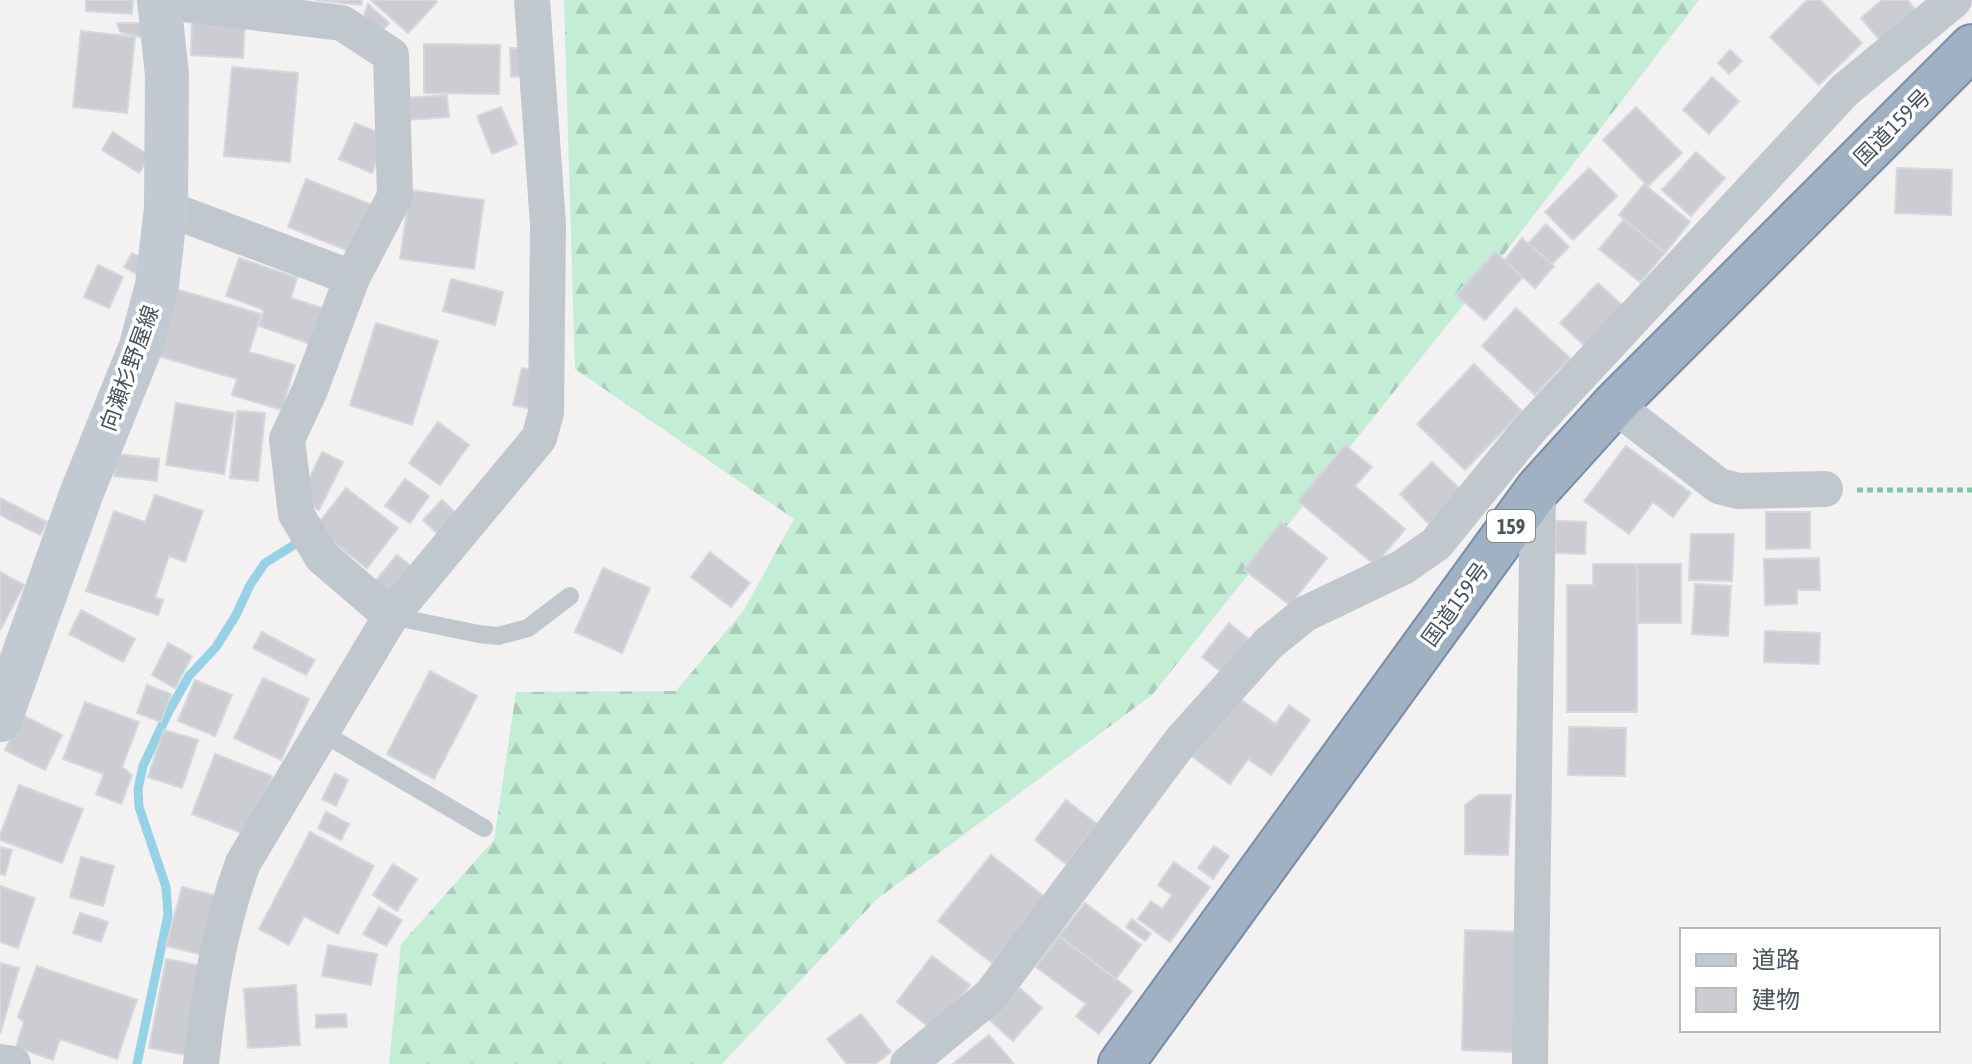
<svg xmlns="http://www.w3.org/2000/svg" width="1972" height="1064" font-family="'Asap Condensed','Noto Sans JP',sans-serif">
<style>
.forest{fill:url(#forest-firs)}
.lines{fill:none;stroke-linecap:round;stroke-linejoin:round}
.stream{stroke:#95d2e6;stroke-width:9}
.building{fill:#cccdd3;stroke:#d6d7dc;stroke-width:2}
.trunk-casing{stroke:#788da7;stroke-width:48}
.path{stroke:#7ec8a6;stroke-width:5;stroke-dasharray:6 4;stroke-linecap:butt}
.service{stroke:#c0c8ce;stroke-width:18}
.minor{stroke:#c0c8ce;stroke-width:36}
.secondary{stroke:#c1c9d3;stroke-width:44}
.trunk{stroke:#a0b1c4;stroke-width:44}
.labels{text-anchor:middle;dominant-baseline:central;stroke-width:7;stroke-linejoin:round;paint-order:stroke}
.shield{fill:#fff;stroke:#80878e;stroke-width:2}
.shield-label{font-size:20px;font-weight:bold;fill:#4a545d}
.street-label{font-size:22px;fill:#4a545d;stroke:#fff}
</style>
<defs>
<pattern id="forest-firs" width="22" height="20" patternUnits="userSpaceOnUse" patternTransform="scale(2)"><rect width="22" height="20" fill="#c4edd5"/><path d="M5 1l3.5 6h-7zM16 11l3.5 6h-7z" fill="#aacdb9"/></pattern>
</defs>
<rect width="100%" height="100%" fill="#f3f1f1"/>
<!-- forest -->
<path class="forest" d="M564,0H1699L1504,254L1152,695L877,899L722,1064H389L401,944L494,840L516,692L676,691L744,610L794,519L575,369Z"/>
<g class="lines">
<!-- stream -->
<path class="stream" d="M137,1064L168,915L166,887L139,807L138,789L143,766L168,713L189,676L216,647L236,615L250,585L265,563L297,543"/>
</g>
<!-- building -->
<g class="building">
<path d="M86,0H133L132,14L86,11Z"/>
<path d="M315,0H362L361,5Z"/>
<path d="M371,0H435L437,2L408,33Z"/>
<path d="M1807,0H1820L1862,43L1819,85L1770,37Z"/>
<path d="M1882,0H1907L1915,9L1880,40L1861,18Z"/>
<path d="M368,4L389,23L380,33L363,18Z"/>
<path d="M192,19L245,22L243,58L191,55Z"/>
<path d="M117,23H147V39L120,32Z"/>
<path d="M81,31L135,37L127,113L73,107Z"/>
<path d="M424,44L500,45L499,94L424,93Z"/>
<path d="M510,48H526V76L511,77Z"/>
<path d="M1730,50L1742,61L1729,74L1718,63Z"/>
<path d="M232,67L298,73L290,162L224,156Z"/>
<path d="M1712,77L1739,101L1709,134L1683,110Z"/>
<path d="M447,95L449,117L406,120L405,98Z"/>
<path d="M501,107L517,144L492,154L477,116Z"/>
<path d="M1636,107L1682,153L1648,186L1603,140Z"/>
<path d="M355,123L387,136L372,173L339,159Z"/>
<path d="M113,132L150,156L139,173L102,150Z"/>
<path d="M1696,152L1725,178L1691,216L1662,190Z"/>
<path d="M1589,168L1617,196L1573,240L1545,212Z"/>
<path d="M1897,168L1952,170L1951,215L1895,213Z"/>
<path d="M306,179L375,206L356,254L288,227Z"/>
<path d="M1644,184L1690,222L1665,253L1619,215Z"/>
<path d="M410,190L484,200L474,269L400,259Z"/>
<path d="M1624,219L1665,253L1640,282L1599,249Z"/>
<path d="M1546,224L1569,247L1552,264L1528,244Z"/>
<path d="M1522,238L1554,266L1535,288L1504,261Z"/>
<path d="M1495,252L1523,277L1485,320L1456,295Z"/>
<path d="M132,253L146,261L142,277L124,267Z"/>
<path d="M239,258L297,278L291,298L328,310L316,346L259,326L264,310L226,296Z"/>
<path d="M98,265L123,277L109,308L84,297Z"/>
<path d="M451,279L503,292L495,325L443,311Z"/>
<path d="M1598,283L1625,308L1587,348L1560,323Z"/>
<path d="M176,289L261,314L249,352L295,365L282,410L232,395L237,379L155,355Z"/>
<path d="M1516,308L1570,358L1535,395L1482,346Z"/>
<path d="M376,323L438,341L412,425L350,405Z"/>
<path d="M1474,364L1522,411L1465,470L1417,424Z"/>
<path d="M522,368L545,373L537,410L513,405Z"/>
<path d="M176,403L234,413L224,474L166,465Z"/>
<path d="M237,411L265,413L258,481L230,478Z"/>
<path d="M438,422L469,445L440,485L409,463Z"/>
<path d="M1345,445L1372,467L1355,486L1405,529L1375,565L1298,501Z"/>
<path d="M1626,446L1691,493L1673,517L1653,502L1629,534L1584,501Z"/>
<path d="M322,452L343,462L319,510L299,500Z"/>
<path d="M117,454L159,459L157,481L114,476Z"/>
<path d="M1432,462L1464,493L1431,526L1400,494Z"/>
<path d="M405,479L429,496L410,523L385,506Z"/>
<path d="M346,488L398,528L367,568L315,528Z"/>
<path d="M155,495L203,511L185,562L169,556L155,597L163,600L158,615L86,591L114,511L145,522Z"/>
<path d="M0,498L47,522L40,535L0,515Z"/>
<path d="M442,500L456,513L437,533L423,520Z"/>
<path d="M1766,512H1810V548L1766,549Z"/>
<path d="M1556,521L1586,522L1585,554L1555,553Z"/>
<path d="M1281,522L1327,558L1290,605L1244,570Z"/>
<path d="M1691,534H1734L1732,581L1689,580Z"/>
<path d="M710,552L750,583L731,607L691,577Z"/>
<path d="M397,555L418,572L393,602L372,585Z"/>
<path d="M1819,558L1820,590H1797V604L1765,605L1764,559Z"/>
<path d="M1593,564H1637V712H1567V585H1593Z"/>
<path d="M1637,564H1681V623H1638Z"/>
<path d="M603,568L650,588L622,653L575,632Z"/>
<path d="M0,572L24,585L0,630Z"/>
<path d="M1695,584L1731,586L1728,636L1692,634Z"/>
<path d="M81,610L135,639L123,662L69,634Z"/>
<path d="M1229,623L1252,642L1225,675L1202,657Z"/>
<path d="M1765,631L1820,633L1819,664L1764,662Z"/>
<path d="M262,632L315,660L306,675L253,648Z"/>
<path d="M168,643L192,656L175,688L152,675Z"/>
<path d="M430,671L477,696L434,779L387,754Z"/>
<path d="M263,678L309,699L281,760L234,738Z"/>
<path d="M195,680L232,695L215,736L178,721Z"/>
<path d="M147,685L171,694L161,722L137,713Z"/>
<path d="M1234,695L1276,724L1289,705L1310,720L1271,775L1248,759L1230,784L1191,756Z"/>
<path d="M85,702L139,722L122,767L132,775L121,804L96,794L104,774L63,759Z"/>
<path d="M22,715L62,735L45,770L5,750Z"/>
<path d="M1569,727L1626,728L1625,776L1568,775Z"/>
<path d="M164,730L198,740L182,788L148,777Z"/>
<path d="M215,754L272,776L249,836L192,814Z"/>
<path d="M335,773L348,780L336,806L322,799Z"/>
<path d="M19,785L83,809L62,863L0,840V835Z"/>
<path d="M1479,795H1511L1508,855L1465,854V805Z"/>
<path d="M1066,800L1097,824L1066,864L1035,840Z"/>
<path d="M326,812L349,824L341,840L318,828Z"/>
<path d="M310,832L374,866L338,934L304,916L289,945L259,929Z"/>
<path d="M1214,846L1229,856L1213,879L1198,868Z"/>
<path d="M0,847L12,850L5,875L0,874Z"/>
<path d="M991,855L1045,897L992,963L938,921Z"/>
<path d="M81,857L114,866L103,906L70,897Z"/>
<path d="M1174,862L1210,887L1170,942L1138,919L1151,901L1162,909L1172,895L1158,885Z"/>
<path d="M393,864L417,879L397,911L373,895Z"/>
<path d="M0,886L35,898L18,948L0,942Z"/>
<path d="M182,887L218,896L203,955L166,946Z"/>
<path d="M1085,903L1141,945L1116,979L1059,936Z"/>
<path d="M379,907L402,920L386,946L363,934Z"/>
<path d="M80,913L108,922L101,942L73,933Z"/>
<path d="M1132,919L1151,934L1145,941L1126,927Z"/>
<path d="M1465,930L1518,932L1515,1052L1462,1050Z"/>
<path d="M1059,936L1132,991L1099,1034L1076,1016L1086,1004L1036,967Z"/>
<path d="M328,945L377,954L371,985L322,976Z"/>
<path d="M932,956L970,985L934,1031L897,1002Z"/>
<path d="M166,959L203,966L187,1055L149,1048Z"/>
<path d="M0,963L19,968L0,1034Z"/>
<path d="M37,966L137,1000L117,1059L60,1039L53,1060L16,1047L24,1022L18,1017Z"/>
<path d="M1015,984L1042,1008L1013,1041L986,1017Z"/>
<path d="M296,985L300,1045L248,1048L244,989Z"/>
<path d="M346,1014L347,1027L316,1028V1015Z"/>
<path d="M861,1014L891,1052L875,1064H847L827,1039Z"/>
<path d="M989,1035L1014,1064H953Z"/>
</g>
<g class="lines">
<!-- trunk casing -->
<g class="trunk-casing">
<path id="trunk" d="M1121,1064L1538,489L1614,405L1972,47"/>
</g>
<!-- path -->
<path class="path" d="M1857,490H1972"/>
<!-- service -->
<g class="service">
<path d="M391,616L479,634L498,636L528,628L570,596"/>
<path d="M321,732L484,828"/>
</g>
<!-- minor -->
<g class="minor">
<path d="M159,1L342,23L391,55L395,196L352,278L310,390L287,439L296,514L322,557L391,616L243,863C219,928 209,995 201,1064"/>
<path d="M166,208L352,278"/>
<path d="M1614,405L1719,486L1738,491L1825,489"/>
<path d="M391,616L539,438L546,413L548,224L532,0"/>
<path d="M0,1062L13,1064"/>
<path d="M908,1064L991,995L1181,741L1269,643L1305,614L1403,567L1436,544L1529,430L1845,90L1954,0"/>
<path d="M1530,1064L1538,489"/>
</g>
<!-- secondary -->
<path class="secondary" d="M0,720L82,492L141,346L157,285L166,208L167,75L159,0"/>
<!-- trunk -->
<use href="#trunk" class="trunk"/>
</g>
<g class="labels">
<!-- shield labels -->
<rect class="shield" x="1487" y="510" width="48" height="32" rx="6"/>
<g class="shield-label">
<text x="1511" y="526">159</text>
</g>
<!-- street labels -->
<g class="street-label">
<text transform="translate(1892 127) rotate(-45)">国道159号</text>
<text transform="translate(129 368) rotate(-70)">向瀬杉野屋線</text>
<text transform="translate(1455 604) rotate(-54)">国道159号</text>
</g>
</g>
<!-- legend -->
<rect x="1680" y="928" width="260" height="104" fill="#ffffff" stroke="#b7bbbe" stroke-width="2"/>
<rect x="1696" y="954" width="40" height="12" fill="#c1c9d3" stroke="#b7bbbe" stroke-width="2"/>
<text x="1752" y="968" font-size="24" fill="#4a545d">道路</text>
<rect x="1696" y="988" width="40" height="24" fill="#cccdd3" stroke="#b7bbbe" stroke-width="2"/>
<text x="1752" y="1008" font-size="24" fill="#4a545d">建物</text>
</svg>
